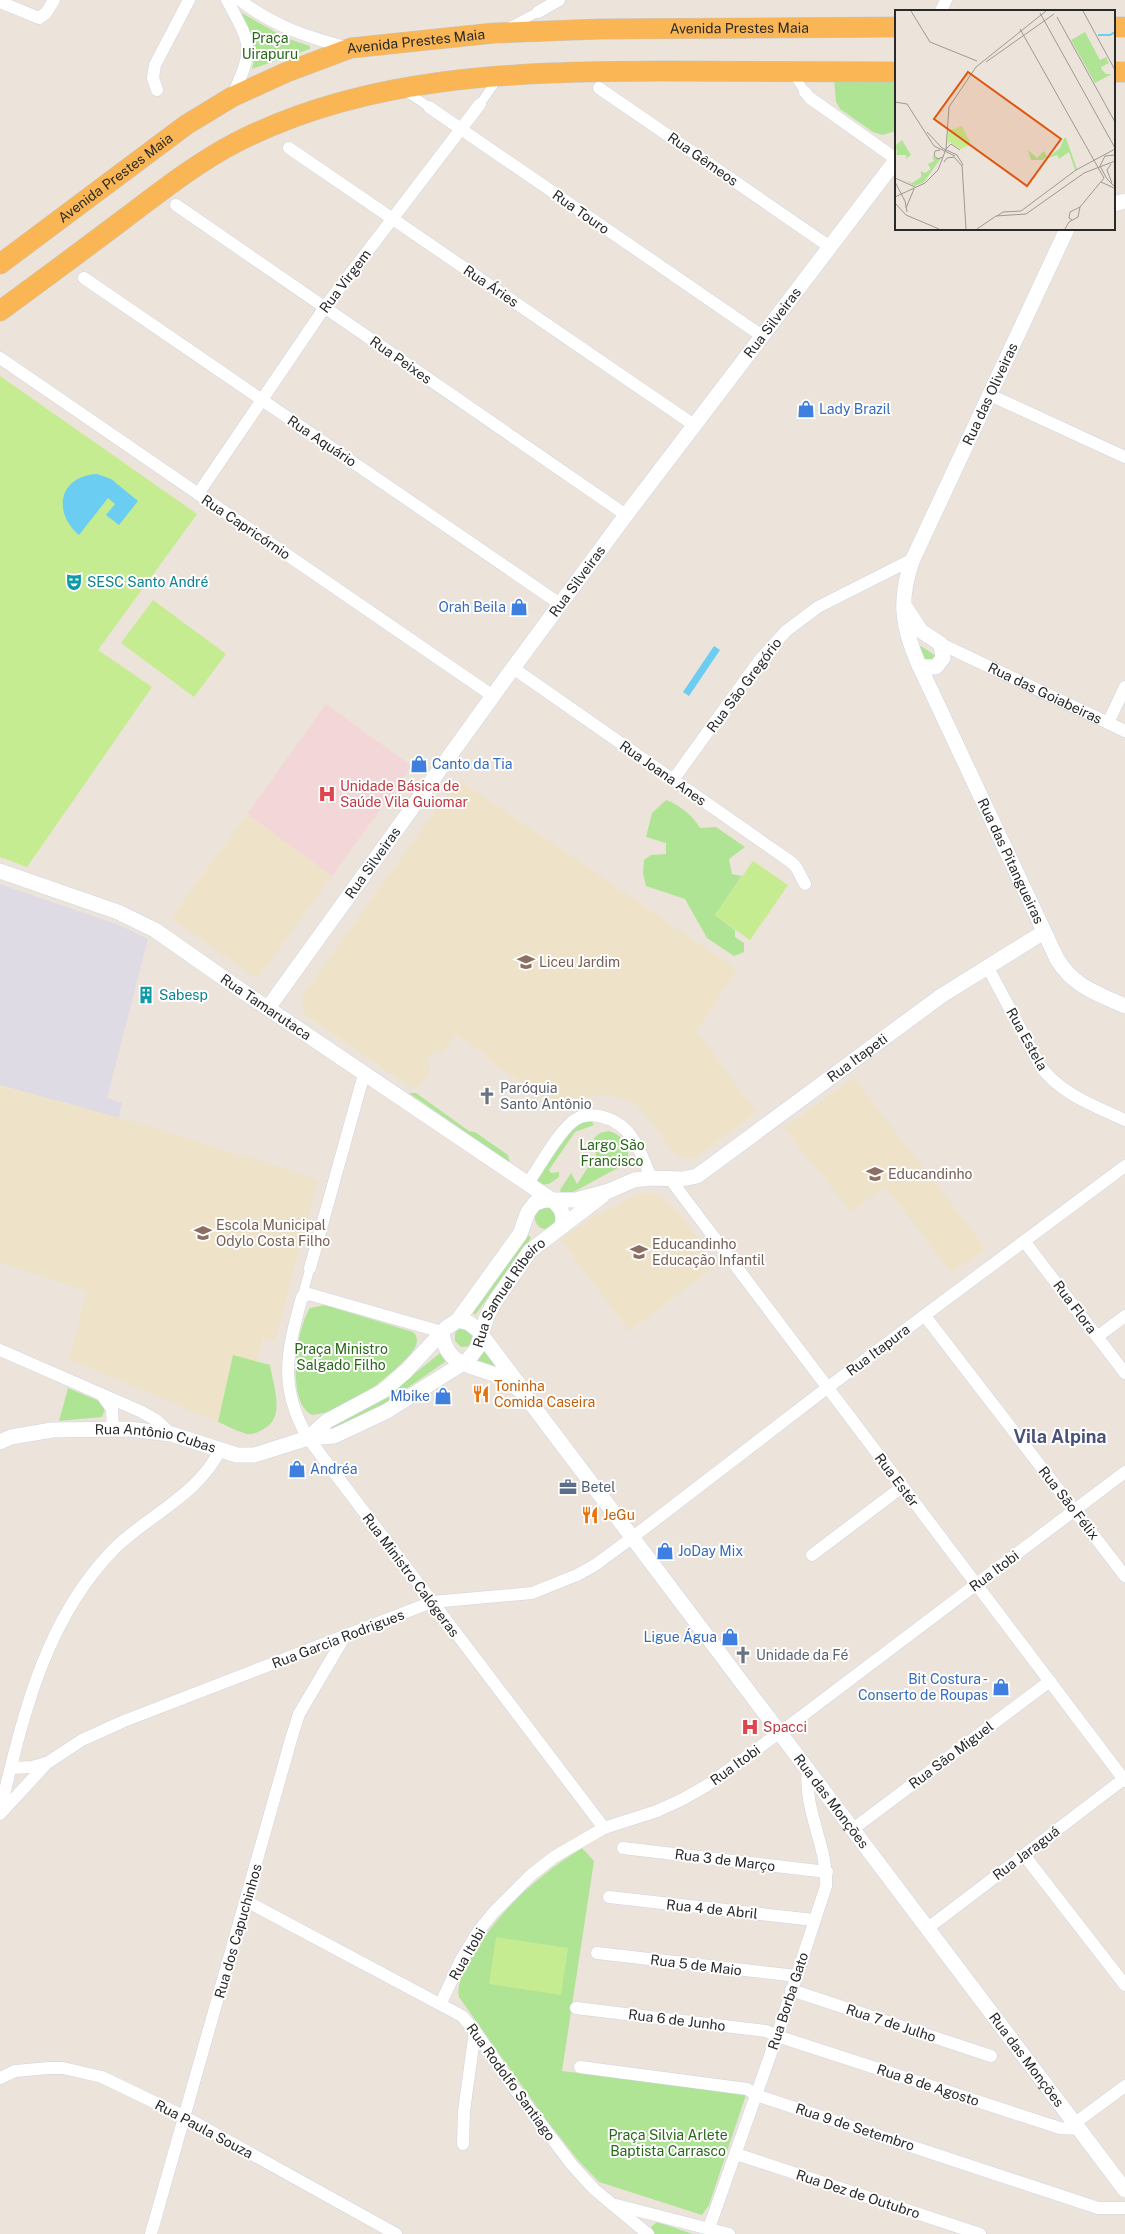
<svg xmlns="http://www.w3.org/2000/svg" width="1125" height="2234" font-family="'Public Sans',sans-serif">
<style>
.industrial{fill:#dedbe4}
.education{fill:#eee2c9}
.medical{fill:#f3d7d8}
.green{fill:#b0e495}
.pitch{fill:#c5ec90}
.water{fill:#6acdf1}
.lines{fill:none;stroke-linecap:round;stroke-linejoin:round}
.pedestrian-casing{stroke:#d0d3e3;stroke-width:10}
.minor-casing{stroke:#d0d3e3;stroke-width:13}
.tertiary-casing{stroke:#d0d3e3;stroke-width:16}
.trunk-casing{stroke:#c7c7c7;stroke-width:21}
.pedestrian{stroke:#fff;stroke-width:9}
.minor{stroke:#fff;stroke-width:12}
.tertiary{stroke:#fff;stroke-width:15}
.trunk{stroke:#fab654;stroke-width:20}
.labels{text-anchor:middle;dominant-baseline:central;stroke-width:4;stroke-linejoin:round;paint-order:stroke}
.street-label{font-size:14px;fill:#292929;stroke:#fff}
.park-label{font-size:14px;fill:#286718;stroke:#fff}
.shop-label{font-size:14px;fill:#366cbe;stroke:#fff;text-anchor:start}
.culture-label{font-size:14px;fill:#0d838f;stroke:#fff;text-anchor:start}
.health-label{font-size:14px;fill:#be3a42;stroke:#fff;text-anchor:start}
.education-label{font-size:14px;fill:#785e54;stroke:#fff;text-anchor:start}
.worship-label{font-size:14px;fill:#5b616d;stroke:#fff;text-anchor:start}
.food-label{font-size:14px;fill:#c56008;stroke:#fff;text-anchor:start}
.service-label{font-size:14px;fill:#4e5e75;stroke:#fff;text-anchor:start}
.district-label{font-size:18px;font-weight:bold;fill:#48517b;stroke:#fff}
.inset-river{fill:none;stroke:#6acdf1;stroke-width:2}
.inset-road{fill:none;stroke:#9e9993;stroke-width:1}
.view{fill:#de570d;fill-opacity:0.15;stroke:#de570d;stroke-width:2}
.inset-edge{fill:none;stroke:#292929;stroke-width:2}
</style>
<rect width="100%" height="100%" fill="#ece4da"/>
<!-- industrial -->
<path class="industrial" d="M0,884L119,925L148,939L107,1098L122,1103L119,1118L0,1085Z"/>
<!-- education -->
<g class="education">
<path d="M458,779L737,969L697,1031L757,1112L697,1157L692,1159L676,1156L638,1106L626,1100L607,1095H595L581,1098L560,1110L485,1057L486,1055L456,1035L444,1052L436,1051L429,1055L427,1063L431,1070L420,1087L412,1088L305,1015L301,997Z"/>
<path d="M247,814L332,876L259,977L255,978L171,918Z"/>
<path d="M854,1078L986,1249L951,1273L886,1187L851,1212L784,1128Z"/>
<path d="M0,1085L131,1121L318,1179L275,1341L263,1338L257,1362L233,1356L218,1422L69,1359L87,1291L0,1262Z"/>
<path d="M648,1193L660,1196L678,1212L717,1265L630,1331L560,1239L591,1219L634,1196Z"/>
</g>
<!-- medical -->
<path class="medical" d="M326,704L412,766L332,876L247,814Z"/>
<!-- green -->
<g class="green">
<path d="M240,12L286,38L310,46V49L252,69C260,37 250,37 240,12Z"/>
<path d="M834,78H896V131L882,135L873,132L840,109L836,102Z"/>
<path d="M921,646L936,656L932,661L923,662L919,648Z"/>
<path d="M666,800C680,805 692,815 700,828L716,827L745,847L729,859L732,874L742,876L715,915L735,930V937L744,943V952L734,956L707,938L685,899L646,886L643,873L644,860L651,855L666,854V843L646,837L652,813Z"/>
<path d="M409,1093H416L469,1131L475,1132L508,1155L510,1163Z"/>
<path d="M585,1121L592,1122L594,1125L575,1132L549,1170L551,1173L559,1172V1177L549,1184L540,1185L536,1181L572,1127Z"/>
<path d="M608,1131C623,1134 634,1150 625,1164L566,1196L561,1194L560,1190L571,1173L577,1184L596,1155L594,1138L600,1133Z"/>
<circle cx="546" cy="1218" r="11"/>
<path d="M528,1235L531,1238L475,1315L473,1313Z"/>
<path d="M325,1305L413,1332C422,1341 414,1350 407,1358C383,1382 347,1411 312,1415C286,1402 296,1329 310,1308Z"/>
<path d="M461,1327L475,1333L471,1346L461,1347L455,1341V1333Z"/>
<path d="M483,1350H485L501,1370L476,1362Z"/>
<path d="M440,1353L445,1359V1362L384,1404L331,1429L330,1427L381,1401Z"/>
<path d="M233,1355L270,1365C273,1386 287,1418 262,1430C258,1432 253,1435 247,1434C238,1432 228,1426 218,1422Z"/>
<path d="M68,1388L99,1401L105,1409L102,1417L59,1421Z"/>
<path d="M582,1848L594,1861L562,2071L745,2093L746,2095L709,2205L702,2215L599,2182L577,2159L544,2117L459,1997C456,1984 465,1969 471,1958C499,1910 536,1877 582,1848Z"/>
<path d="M657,2222L693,2234H655L651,2227Z"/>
</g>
<!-- pitch -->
<g class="pitch">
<path d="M0,376L197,514L98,650L152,687L27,867L0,857Z"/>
<path d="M153,600L226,654L194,697L121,643Z"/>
<path d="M753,861L788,885L750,940L715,915Z"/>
<path d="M496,1937L568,1948L561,1995L489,1984Z"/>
</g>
<!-- water -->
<g class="water">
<path d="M97,474L111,479L138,501L119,525L106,515L115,504L108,498L79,535C52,512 59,476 97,474Z"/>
<path d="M714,646L720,650L689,696L683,692Z"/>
</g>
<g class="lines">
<!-- pedestrian casing -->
<g class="pedestrian-casing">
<g id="pedestrian">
<path d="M509,27L538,12"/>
<path d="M792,72L805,92"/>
<path d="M404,90L429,107"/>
<path d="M480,104L499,77"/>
<path d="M302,1297L310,1268"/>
</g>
</g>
<!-- minor casing -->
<g class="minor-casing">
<g id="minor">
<path d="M227,0C253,48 254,47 232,97"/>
<path d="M240,0C273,26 309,38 350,48"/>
<path d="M0,2L39,18L46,13L54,0"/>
<path d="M941,11L946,0"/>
<path d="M538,12L559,0"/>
<path d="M599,88L830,247"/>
<path d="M157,90L153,78L155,65L189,0"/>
<path d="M805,92L810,98L896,159"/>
<path d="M429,107L762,336"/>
<path d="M289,148L694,425"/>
<path d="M176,205L626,515"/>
<path d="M84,278L560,604"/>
<path d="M0,358L493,696"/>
<path d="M990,395L1125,457"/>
<path d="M198,494L325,307L480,104"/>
<path id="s1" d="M941,644L1125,731"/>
<path d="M513,668L791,862L796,867L805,884"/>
<path d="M1108,723L1125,687"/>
<path d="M673,780L759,661L786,631L818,607L913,559"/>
<path d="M987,966L1041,1067C1061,1094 1095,1106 1125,1120"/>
<path d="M670,1179L1125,1781"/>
<path d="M528,1183C540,1166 556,1136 571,1123C578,1116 589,1114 599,1116C632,1123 640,1150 651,1178"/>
<path d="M1024,1241L1125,1373"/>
<path d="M310,1268L364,1074"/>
<path d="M925,1316L1125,1576"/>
<path d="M442,1332L309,1294L302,1297C287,1351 278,1387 308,1438L604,1828"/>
<path d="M1097,1337L1125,1316"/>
<path d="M0,1350L142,1412L156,1420L171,1434"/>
<path d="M101,1394L112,1409L113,1429"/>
<path d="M812,1555L902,1487"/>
<path d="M11,1768L32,1767L46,1763"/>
<path d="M0,1811C23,1717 44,1620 115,1548C149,1515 199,1494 220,1450"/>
<path d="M0,1814L47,1763L82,1740L124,1721L432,1602L532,1593L577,1575L595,1565L633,1537L827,1388L1125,1166"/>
<path d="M853,1829L1050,1681"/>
<path d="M623,1848L827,1872"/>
<path d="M1024,1855L1125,1985"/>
<path d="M609,1897L814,1920"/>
<path d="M246,1901L462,2016L475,2031L514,2088L572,2165L594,2189L648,2234"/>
<path d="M928,1928L1125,1778"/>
<path d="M597,1953L796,1976"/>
<path d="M791,1990L991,2056"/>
<path d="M441,2003L461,1960L480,1929L494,1912L531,1875L554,1857L604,1828L657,1811L681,1800L706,1786L794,1722L1125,1472"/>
<path d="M576,2008L766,2031L777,2036L1060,2128L1079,2129"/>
<path d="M580,2067L747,2089L756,2095L1098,2208H1125"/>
<path d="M0,2078L15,2071L49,2068H63L102,2077L185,2117L396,2234"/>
<path d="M1075,2123L1125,2086"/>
<path d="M463,2144L464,2111L475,2031"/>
<path d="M736,2154L980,2234"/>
<path d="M616,2205L729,2234"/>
<path d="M709,2228L777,2036L826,1886C828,1846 803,1810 808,1769"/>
<path d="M151,2234L292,1736L299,1714L345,1636"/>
</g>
</g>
<!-- tertiary casing -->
<g class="tertiary-casing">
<g id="tertiary">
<path d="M1114,204L1125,201"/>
<path id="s2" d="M1067,229L913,559C898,598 902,627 919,665L1057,959C1074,987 1097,993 1125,1006"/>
<path d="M906,608L921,631L941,644L943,658L936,667H924L919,665"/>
<path id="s3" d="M0,871L118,912L155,930L245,993L552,1200C561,1207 565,1214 562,1225"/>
<path id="s4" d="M268,1008L513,668L626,515L896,160"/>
<path d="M458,1320L469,1323L478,1330L520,1386"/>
<path id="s5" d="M442,1332C445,1365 470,1365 496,1375C507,1379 515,1386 524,1394L1125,2190"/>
<path id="s6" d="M308,1438L327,1421L383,1391L406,1371L446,1328L458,1320L520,1234L528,1212L535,1203L545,1200H576L609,1191L634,1180L651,1178L682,1179L697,1176L941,996L1044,932"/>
<path id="s7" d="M0,1442L11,1437L52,1430L128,1429L171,1434L237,1455H254L308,1438L334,1436L345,1431L387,1411L468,1360L477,1348L487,1316L496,1300L530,1251L602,1196"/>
</g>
</g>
<!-- trunk casing -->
<g class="trunk-casing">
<g id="trunk">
<path d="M1114,27H1125"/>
<path d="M1114,72H1125"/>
<path id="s8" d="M0,264L186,125L232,97L287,72L351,48L494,33L600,29L896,27"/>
<path d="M0,311C41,281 83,250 124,219C160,192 195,164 235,143C367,75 515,72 659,71C738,71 817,71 896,72"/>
</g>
</g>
<!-- pedestrian -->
<use href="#pedestrian" class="pedestrian"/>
<!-- minor -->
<use href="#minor" class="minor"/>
<!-- tertiary -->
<use href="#tertiary" class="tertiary"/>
<!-- trunk -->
<use href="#trunk" class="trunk"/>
</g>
<!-- icons -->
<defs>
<g id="shop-bare" transform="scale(1.38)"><path d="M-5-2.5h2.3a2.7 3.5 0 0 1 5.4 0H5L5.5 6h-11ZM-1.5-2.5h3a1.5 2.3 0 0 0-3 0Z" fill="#3f7fe0" stroke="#fff" stroke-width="2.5" paint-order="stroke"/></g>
<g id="theatre-bare" transform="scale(1.38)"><path d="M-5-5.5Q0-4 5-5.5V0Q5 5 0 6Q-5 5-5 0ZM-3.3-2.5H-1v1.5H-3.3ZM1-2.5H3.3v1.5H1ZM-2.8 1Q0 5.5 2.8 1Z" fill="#0f9aa8" stroke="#fff" stroke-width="2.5" paint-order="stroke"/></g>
<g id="hospital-bare" transform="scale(1.38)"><path d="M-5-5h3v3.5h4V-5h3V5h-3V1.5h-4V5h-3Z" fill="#e0444e" stroke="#fff" stroke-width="2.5" paint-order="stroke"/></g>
<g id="school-bare" transform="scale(1.38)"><path d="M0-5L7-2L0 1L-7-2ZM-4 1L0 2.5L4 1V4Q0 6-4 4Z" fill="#8d6e63" stroke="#fff" stroke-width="2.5" paint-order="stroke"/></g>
<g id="building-bare" transform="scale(1.38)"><path d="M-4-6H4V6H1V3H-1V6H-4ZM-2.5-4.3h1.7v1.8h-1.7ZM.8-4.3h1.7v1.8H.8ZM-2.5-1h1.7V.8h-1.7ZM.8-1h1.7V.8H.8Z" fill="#0f9aa8" stroke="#fff" stroke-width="2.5" paint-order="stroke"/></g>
<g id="church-bare" transform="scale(1.38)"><path d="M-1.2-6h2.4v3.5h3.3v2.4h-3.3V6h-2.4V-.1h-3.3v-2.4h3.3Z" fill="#6b7280" stroke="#fff" stroke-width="2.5" paint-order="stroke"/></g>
<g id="restaurant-bare" transform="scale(1.38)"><path d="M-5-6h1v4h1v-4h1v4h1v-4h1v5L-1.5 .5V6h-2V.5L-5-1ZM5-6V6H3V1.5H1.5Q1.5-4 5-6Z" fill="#e8710a" stroke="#fff" stroke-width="2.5" paint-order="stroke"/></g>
<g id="office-bare" transform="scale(1.38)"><path d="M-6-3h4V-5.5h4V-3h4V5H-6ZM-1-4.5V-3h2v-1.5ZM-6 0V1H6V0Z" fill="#5c6f8a" stroke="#fff" stroke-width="2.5" paint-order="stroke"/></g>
</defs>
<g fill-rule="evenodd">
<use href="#shop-bare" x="806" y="409"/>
<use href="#theatre-bare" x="74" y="582"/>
<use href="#shop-bare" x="519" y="607"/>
<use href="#shop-bare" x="419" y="764"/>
<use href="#hospital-bare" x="327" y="794"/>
<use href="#school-bare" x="526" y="962"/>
<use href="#building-bare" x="146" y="995"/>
<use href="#church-bare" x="487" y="1096"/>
<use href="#school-bare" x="875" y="1174"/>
<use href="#school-bare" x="203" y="1233"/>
<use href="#school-bare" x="639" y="1252"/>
<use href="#restaurant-bare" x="481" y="1394"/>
<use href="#shop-bare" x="443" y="1396"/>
<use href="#shop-bare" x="297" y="1469"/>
<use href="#office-bare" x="568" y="1487"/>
<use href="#restaurant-bare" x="590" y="1515"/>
<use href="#shop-bare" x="665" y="1551"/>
<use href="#shop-bare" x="730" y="1637"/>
<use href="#church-bare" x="743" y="1655"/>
<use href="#shop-bare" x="1001" y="1687"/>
<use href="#hospital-bare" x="750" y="1727"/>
</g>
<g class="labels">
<!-- street labels -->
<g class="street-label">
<text stroke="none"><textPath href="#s8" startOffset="804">Avenida Prestes Maia</textPath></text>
<text stroke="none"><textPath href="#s8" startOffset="480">Avenida Prestes Maia</textPath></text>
<text transform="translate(703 159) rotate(35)">Rua Gêmeos</text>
<text stroke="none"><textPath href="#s8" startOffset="144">Avenida Prestes Maia</textPath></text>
<text transform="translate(581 212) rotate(35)">Rua Touro</text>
<text transform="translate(345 281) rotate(-53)">Rua Virgem</text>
<text transform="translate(491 286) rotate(34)">Rua Áries</text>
<text stroke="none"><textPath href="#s4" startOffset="851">Rua Silveiras</textPath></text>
<text transform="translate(401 360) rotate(35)">Rua Peixes</text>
<text transform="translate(990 394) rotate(-65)">Rua das Oliveiras</text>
<text transform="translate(322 441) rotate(34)">Rua Aquário</text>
<text transform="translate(246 527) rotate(34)">Rua Capricórnio</text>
<text stroke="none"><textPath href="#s4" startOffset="527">Rua Silveiras</textPath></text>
<text transform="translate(744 685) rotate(-53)">Rua São Gregório</text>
<text stroke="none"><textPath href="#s1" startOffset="115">Rua das Goiabeiras</textPath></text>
<text transform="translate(663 773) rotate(35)">Rua Joana Anes</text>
<text stroke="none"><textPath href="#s2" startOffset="690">Rua das Pitangueiras</textPath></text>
<text stroke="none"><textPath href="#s4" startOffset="179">Rua Silveiras</textPath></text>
<text stroke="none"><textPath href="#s3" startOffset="301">Rua Tamarutaca</textPath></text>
<text transform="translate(1027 1039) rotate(61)">Rua Estela</text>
<text stroke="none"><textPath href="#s6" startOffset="699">Rua Itapeti</textPath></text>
<text stroke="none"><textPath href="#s7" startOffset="576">Rua Samuel Ribeiro</textPath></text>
<text transform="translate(1075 1307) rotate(53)">Rua Flora</text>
<text transform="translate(878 1350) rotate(-37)">Rua Itapura</text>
<text stroke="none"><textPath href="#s7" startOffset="158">Rua Antônio Cubas</textPath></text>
<text transform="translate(897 1480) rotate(53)">Rua Estér</text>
<text transform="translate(1069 1503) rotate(52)">Rua São Félix</text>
<text transform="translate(994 1571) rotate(-37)">Rua Itobi</text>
<text transform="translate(411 1575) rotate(53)">Rua Ministro Calógeras</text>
<text transform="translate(338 1639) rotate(-21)">Rua Garcia Rodrigues</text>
<text transform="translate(951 1755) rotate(-37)">Rua São Miguel</text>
<text transform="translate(735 1765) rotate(-36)">Rua Itobi</text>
<text stroke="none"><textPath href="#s5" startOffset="619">Rua das Monções</textPath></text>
<text transform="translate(1026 1853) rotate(-37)">Rua Jaraguá</text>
<text transform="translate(725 1860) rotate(7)">Rua 3 de Março</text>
<text transform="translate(712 1909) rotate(6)">Rua 4 de Abril</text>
<text transform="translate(238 1931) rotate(-74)">Rua dos Capuchinhos</text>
<text transform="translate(467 1954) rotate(-60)">Rua Itobi</text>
<text transform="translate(696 1965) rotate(7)">Rua 5 de Maio</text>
<text transform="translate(788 2001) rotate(-72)">Rua Borba Gato</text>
<text transform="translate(677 2020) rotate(7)">Rua 6 de Junho</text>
<text transform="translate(891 2023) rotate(18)">Rua 7 de Julho</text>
<text stroke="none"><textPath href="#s5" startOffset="943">Rua das Monções</textPath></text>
<text transform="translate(511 2082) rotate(54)">Rua Rodolfo Santiago</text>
<text transform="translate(928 2085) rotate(18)">Rua 8 de Agosto</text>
<text transform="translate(855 2127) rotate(18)">Rua 9 de Setembro</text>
<text transform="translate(204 2129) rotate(28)">Rua Paula Souza</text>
<text transform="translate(858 2194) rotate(18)">Rua Dez de Outubro</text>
</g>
<!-- park labels -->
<g class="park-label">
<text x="270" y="38">Praça<tspan x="270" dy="16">Uirapuru</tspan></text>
<text x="612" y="1145">Largo São<tspan x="612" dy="16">Francisco</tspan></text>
<text x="341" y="1349">Praça Ministro<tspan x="341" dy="16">Salgado Filho</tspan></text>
<text x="668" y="2135">Praça Silvia Arlete<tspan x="668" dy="16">Baptista Carrasco</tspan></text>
</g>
<!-- shop labels -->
<g class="shop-label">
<text x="819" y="409">Lady Brazil</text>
<text x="506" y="607" text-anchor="end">Orah Beila</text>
<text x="432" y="764">Canto da Tia</text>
<text x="430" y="1396" text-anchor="end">Mbike</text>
<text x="310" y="1469">Andréa</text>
<text x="678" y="1551">JoDay Mix</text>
<text x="717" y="1637" text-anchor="end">Ligue Água</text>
<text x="988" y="1679" text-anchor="end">Bit Costura -<tspan x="988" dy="16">Conserto de Roupas</tspan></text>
</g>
<!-- culture labels -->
<g class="culture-label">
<text x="87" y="582">SESC Santo André</text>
<text x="159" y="995">Sabesp</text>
</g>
<!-- health labels -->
<g class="health-label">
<text x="340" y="786">Unidade Básica de<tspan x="340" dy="16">Saúde Vila Guiomar</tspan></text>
<text x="763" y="1727">Spacci</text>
</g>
<!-- education labels -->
<g class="education-label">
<text x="539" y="962">Liceu Jardim</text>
<text x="888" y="1174">Educandinho</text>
<text x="216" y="1225">Escola Municipal<tspan x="216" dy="16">Odylo Costa Filho</tspan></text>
<text x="652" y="1244">Educandinho<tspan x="652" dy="16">Educação Infantil</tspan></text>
</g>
<!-- worship labels -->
<g class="worship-label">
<text x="500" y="1088">Paróquia<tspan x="500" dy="16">Santo Antônio</tspan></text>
<text x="756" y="1655">Unidade da Fé</text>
</g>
<!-- food labels -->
<g class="food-label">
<text x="494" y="1386">Toninha<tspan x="494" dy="16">Comida Caseira</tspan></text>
<text x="603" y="1515">JeGu</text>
</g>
<!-- service labels -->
<g class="service-label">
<text x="581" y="1487">Betel</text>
</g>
<!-- district labels -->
<g class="district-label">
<text x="1060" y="1436">Vila Alpina</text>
</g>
</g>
<!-- overview -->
<g transform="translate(895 10)">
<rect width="220" height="220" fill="#ece4da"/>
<path d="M190,22L205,50L211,47L214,53L206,57L207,60L211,64H217L200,73L176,30ZM169,128H171L182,159L180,160L174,142L164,149L162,145L151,149L165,138ZM7,130L16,145L12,148V152L11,145H2L1,135ZM133,140L142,148L149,141L152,146L148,150H136ZM37,147L46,148L29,172L20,176L9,170L17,173L26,167V161L30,163L36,159L33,154L39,151Z" fill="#b0e495"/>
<path d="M67,116L76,134L66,139L55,132L53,134V121Z" fill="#c5ec90"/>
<path class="inset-river" d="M203,25H215L220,22"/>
<path class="inset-road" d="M16,1L35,32L82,51M188,1L220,60M145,3L220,138M162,7L220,112M125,19L209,168L185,197L183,207L174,212L170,219M91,52L159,4M0,92L12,94L39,136L60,146M32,122L47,138L62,145L68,155M51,139L56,134L65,140M45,140L40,141L39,146L43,149L48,147M220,145L210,146L205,156L212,169L220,177M49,152L52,148L59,147L67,156M216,154L212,160L217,173M67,155L71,219M0,168L20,177M0,172L10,191L12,202M206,172L219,178M0,187L30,173L43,160L51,139L54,97L81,57L151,1M0,193L11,205L44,219M11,198L19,179M102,206L108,202L126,201L181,160L220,139M177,210L174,208L175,202L185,197M82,219L101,206L131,204L189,163L220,151"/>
<path class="view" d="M73,62L166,129L132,176L39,109Z"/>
<rect width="220" height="220" class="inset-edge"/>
</g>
</svg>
